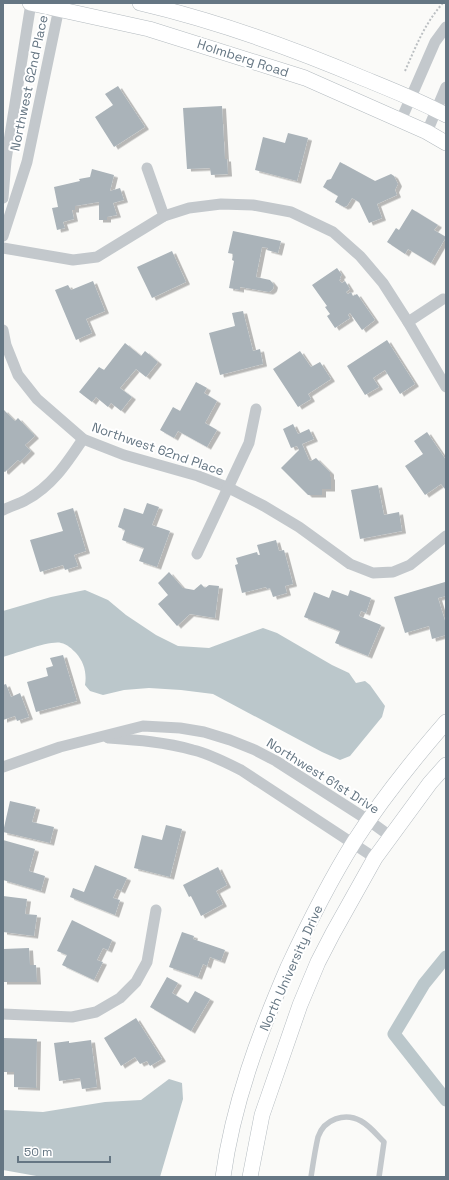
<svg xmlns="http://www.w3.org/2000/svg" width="449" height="1180" font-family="'Space Grotesk',sans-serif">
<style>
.water{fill:#bbc7cb}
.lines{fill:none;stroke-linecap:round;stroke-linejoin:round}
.canal{stroke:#bbc7cb;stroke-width:13}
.building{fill:#aab3b9;filter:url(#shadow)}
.secondary-casing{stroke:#b3babf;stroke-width:16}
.path{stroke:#bbbfc2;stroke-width:2;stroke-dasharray:2 2;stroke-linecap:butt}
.lane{stroke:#c3c8cc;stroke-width:5.5}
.street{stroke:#c3c8cc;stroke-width:11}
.secondary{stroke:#fff;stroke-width:15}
.labels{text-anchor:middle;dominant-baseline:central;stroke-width:4;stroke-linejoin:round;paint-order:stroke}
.street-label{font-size:13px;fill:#657683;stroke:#fff}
</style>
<defs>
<filter id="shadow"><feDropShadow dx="4" dy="2.5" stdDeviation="0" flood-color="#0004"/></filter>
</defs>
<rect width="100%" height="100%" fill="#fafaf8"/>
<!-- water -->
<g class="water">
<path d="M85,590L108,600L126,615L156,635L178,646L209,648L263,628L277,633L332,665L349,673L356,683L365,681L370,685L385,706L382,717L350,756L340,760L322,752L213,694L181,690L149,688L124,690L103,695L90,691L85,685C87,673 84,662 76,653C72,649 67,644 61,643C50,640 15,654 3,657V611L51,597Z"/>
<path d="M169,1079L182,1083L183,1099L160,1177H42L3,1170V1110L43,1112L105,1102L141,1100Z"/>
</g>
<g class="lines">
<!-- canal -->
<path class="canal" d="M446,957L424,984L394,1034L446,1100"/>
</g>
<!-- building -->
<g class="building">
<path d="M118,86L145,127L114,147L95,117L113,105L105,94Z"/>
<path d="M222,106L225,159H227L228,174L211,175L210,168L187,169L183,108Z"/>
<path d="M288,133L308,138L297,181L255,170L263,137L285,143Z"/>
<path d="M340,162L375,181L391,174L394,176L398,184L395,190L397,195L377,204L382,218L369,223L359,202L352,198L347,206L344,207L335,202L338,196L323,187L327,180L331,179Z"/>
<path d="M92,169L114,175L110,191L120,188L124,200L113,203L117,215L107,217V220H99V202L75,206V210H72L74,219L63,222L65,228L57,230L52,208L58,207L54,187L80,181L79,179L90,177Z"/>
<path d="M412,209L438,225L434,230L446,237L431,263L408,249L405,254L387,242L396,228L399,230Z"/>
<path d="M233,231L281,241L278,253L267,250L268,248L262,247L256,277L270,280L274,285L273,289L271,291L269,292L240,287V290L229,288L234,261L232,260L233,254L228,253Z"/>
<path d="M172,251L186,282L152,298L137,267Z"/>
<path d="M337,268L342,275L340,277L341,279L339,280L342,283L345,281L350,289L346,292L348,294L351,292L353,296L357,294L375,320L362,330L350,313L348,315L350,318L335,328L327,316L330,314L325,307L327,306L312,285Z"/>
<path d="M93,281L105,311L86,319L92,333L76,340L55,290L68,285L71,290Z"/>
<path d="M243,311L253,351L260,349L263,364L220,375L209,333L235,326L232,313Z"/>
<path d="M387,340L415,384L400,394L385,370L373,378L379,387L365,395L347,366Z"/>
<path d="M125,343L141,356L145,351L158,362L146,377L136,369L120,388L132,397L121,411L111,403L108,407L96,397L92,402L79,392L99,367L104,370Z"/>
<path d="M300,351L311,367L320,362L331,379L308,394L311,399L298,407L273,369Z"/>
<path d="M196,382L207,388L204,393L217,401L205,423L217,430L207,447L178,431L174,438L160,430L173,407L180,411Z"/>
<path d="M4,410L15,421L18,418L35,436L25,445L31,451L20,462L18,460L5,472L3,471V411Z"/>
<path d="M293,424L298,434L309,429L314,439L302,444L309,460L311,461L316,458L330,472V477H331V489H322V495H308L281,468L299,450L297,446L291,448L283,429Z"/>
<path d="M427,432L446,460V487L445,489L441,484L425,495L405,466L423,454L414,441Z"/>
<path d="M378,485L384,515L399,512L402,531L360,539L351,490Z"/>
<path d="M147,503L159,507L152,525L170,531L157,567L139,561L144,548L122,540L125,530L118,527L124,508L143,514Z"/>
<path d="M73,508L86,551L74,555L78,566L65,570L63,565L40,572L30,540L63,531L57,513Z"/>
<path d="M276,540L279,551L284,550L293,584L285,586L287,593L273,597L270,588L267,589L266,587L242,593L235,565L238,564L236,558L257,552L258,555H260L257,545Z"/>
<path d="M169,572L183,588L194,590L201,584L205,588L209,585L219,586L215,618L190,614L177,626L158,604L168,595L158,583Z"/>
<path d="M445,582L446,596L438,598L446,624V635L432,639L429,626L405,633L394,597Z"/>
<path d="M332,590L348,596L350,590L371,598L366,613L361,611L359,616L381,625L368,656L335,643L340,631L304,617L314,592L329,598Z"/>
<path d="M63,655L77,701L36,712L27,682L48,676L46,668L53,666L50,658Z"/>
<path d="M6,684L11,697L20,693L29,717L17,721L15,716L3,720V685Z"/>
<path d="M10,801L36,807L32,822L54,827L50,843L3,832Z"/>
<path d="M166,825L182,829L170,877L134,868L142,835L162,840Z"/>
<path d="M3,840L35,849L29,871L45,876L41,891L3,880Z"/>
<path d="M95,865L127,878L121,891L117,889L113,898L120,900L115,915L70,897L73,888L84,892Z"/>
<path d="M218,867L227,885L216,891L223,904L201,916L191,896L189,897L183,885Z"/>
<path d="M3,896L27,899L25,914L37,915L34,936L3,932Z"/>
<path d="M72,920L112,940L108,950L103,948L97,960L103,962L94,980L62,965L67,955L57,951Z"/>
<path d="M182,932L194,936L193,939L225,950L221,961L210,957L207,966L203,964L198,977L169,967Z"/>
<path d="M29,948L30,965H36L37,982H3V949Z"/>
<path d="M167,977L178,983L172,993L188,1003L195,991L210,999L191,1031L150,1007Z"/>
<path d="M136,1018L162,1059L150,1066L147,1061L140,1064L135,1057L121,1066L104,1038Z"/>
<path d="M3,1038L37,1039L36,1088L14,1087V1072H3Z"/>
<path d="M91,1040L97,1087L82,1089L80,1078L59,1081L54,1043L69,1041V1043Z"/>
</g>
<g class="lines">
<!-- secondary casing -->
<g class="secondary-casing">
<g id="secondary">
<path d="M30,3L149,29L305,78L427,132L446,143"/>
<path d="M140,3C217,21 292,48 365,79C392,90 420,101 446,115"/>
<path d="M223,1177C233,1104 259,1034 288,967C308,924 329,882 354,842C381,800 413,760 446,722"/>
<path d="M250,1177L262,1115L300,1005L318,962L333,933L375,858L430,783L446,765"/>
</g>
</g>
<!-- path -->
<path class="path" d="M405,71C416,46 425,23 443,3"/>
<!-- lane -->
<path class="lane" d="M311,1177C313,1164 315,1150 318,1137C324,1119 345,1112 361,1121C370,1126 377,1135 384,1142L379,1177"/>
<!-- street -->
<g class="street">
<path d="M401,120L435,42L446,27"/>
<path d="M427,132L446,87"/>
<path d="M147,168L164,216"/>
<path d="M3,198L6,160L31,3"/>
<path d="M3,236L27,162L60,3"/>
<path d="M3,248L73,260L97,257L164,216L189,208L221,204L253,205L291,212L333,232L360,256L383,283L408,322L446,387"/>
<path d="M408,322L443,299"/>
<path d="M3,330L6,345L18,375L37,399L83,439L124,455L198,476L229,488L264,506L299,527L350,564L373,573L393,572L410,565L446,536"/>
<path d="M3,510C11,506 19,504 26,500C52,486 67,463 83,439"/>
<path d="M197,554L249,443L256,409"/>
<path d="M108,738C136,740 165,742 193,750C210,754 225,762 241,770L375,858"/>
<path d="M3,767L60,747L143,726L180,728L204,732L230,740L255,750L276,761L368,820L390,836"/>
<path d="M3,1014L72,1017L96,1012L120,998L136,982L147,962L156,910"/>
</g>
<!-- secondary -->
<use href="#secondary" class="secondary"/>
</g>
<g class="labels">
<!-- street labels -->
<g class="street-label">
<text transform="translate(243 58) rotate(18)">Holmberg Road</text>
<text transform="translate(29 83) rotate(-78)">Northwest 62nd Place</text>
<text transform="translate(158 449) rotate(19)">Northwest 62nd Place</text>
<text transform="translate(323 776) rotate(32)">Northwest 61st Drive</text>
<text transform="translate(291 968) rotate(-66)">North University Drive</text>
</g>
</g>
<!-- border -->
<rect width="449" height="1180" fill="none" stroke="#657683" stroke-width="8"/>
<!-- scale -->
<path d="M18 1156v6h92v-6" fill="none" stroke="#657683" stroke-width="2"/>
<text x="24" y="1156" font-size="12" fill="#657683" stroke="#ffffff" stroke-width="3" paint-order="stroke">50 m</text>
</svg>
